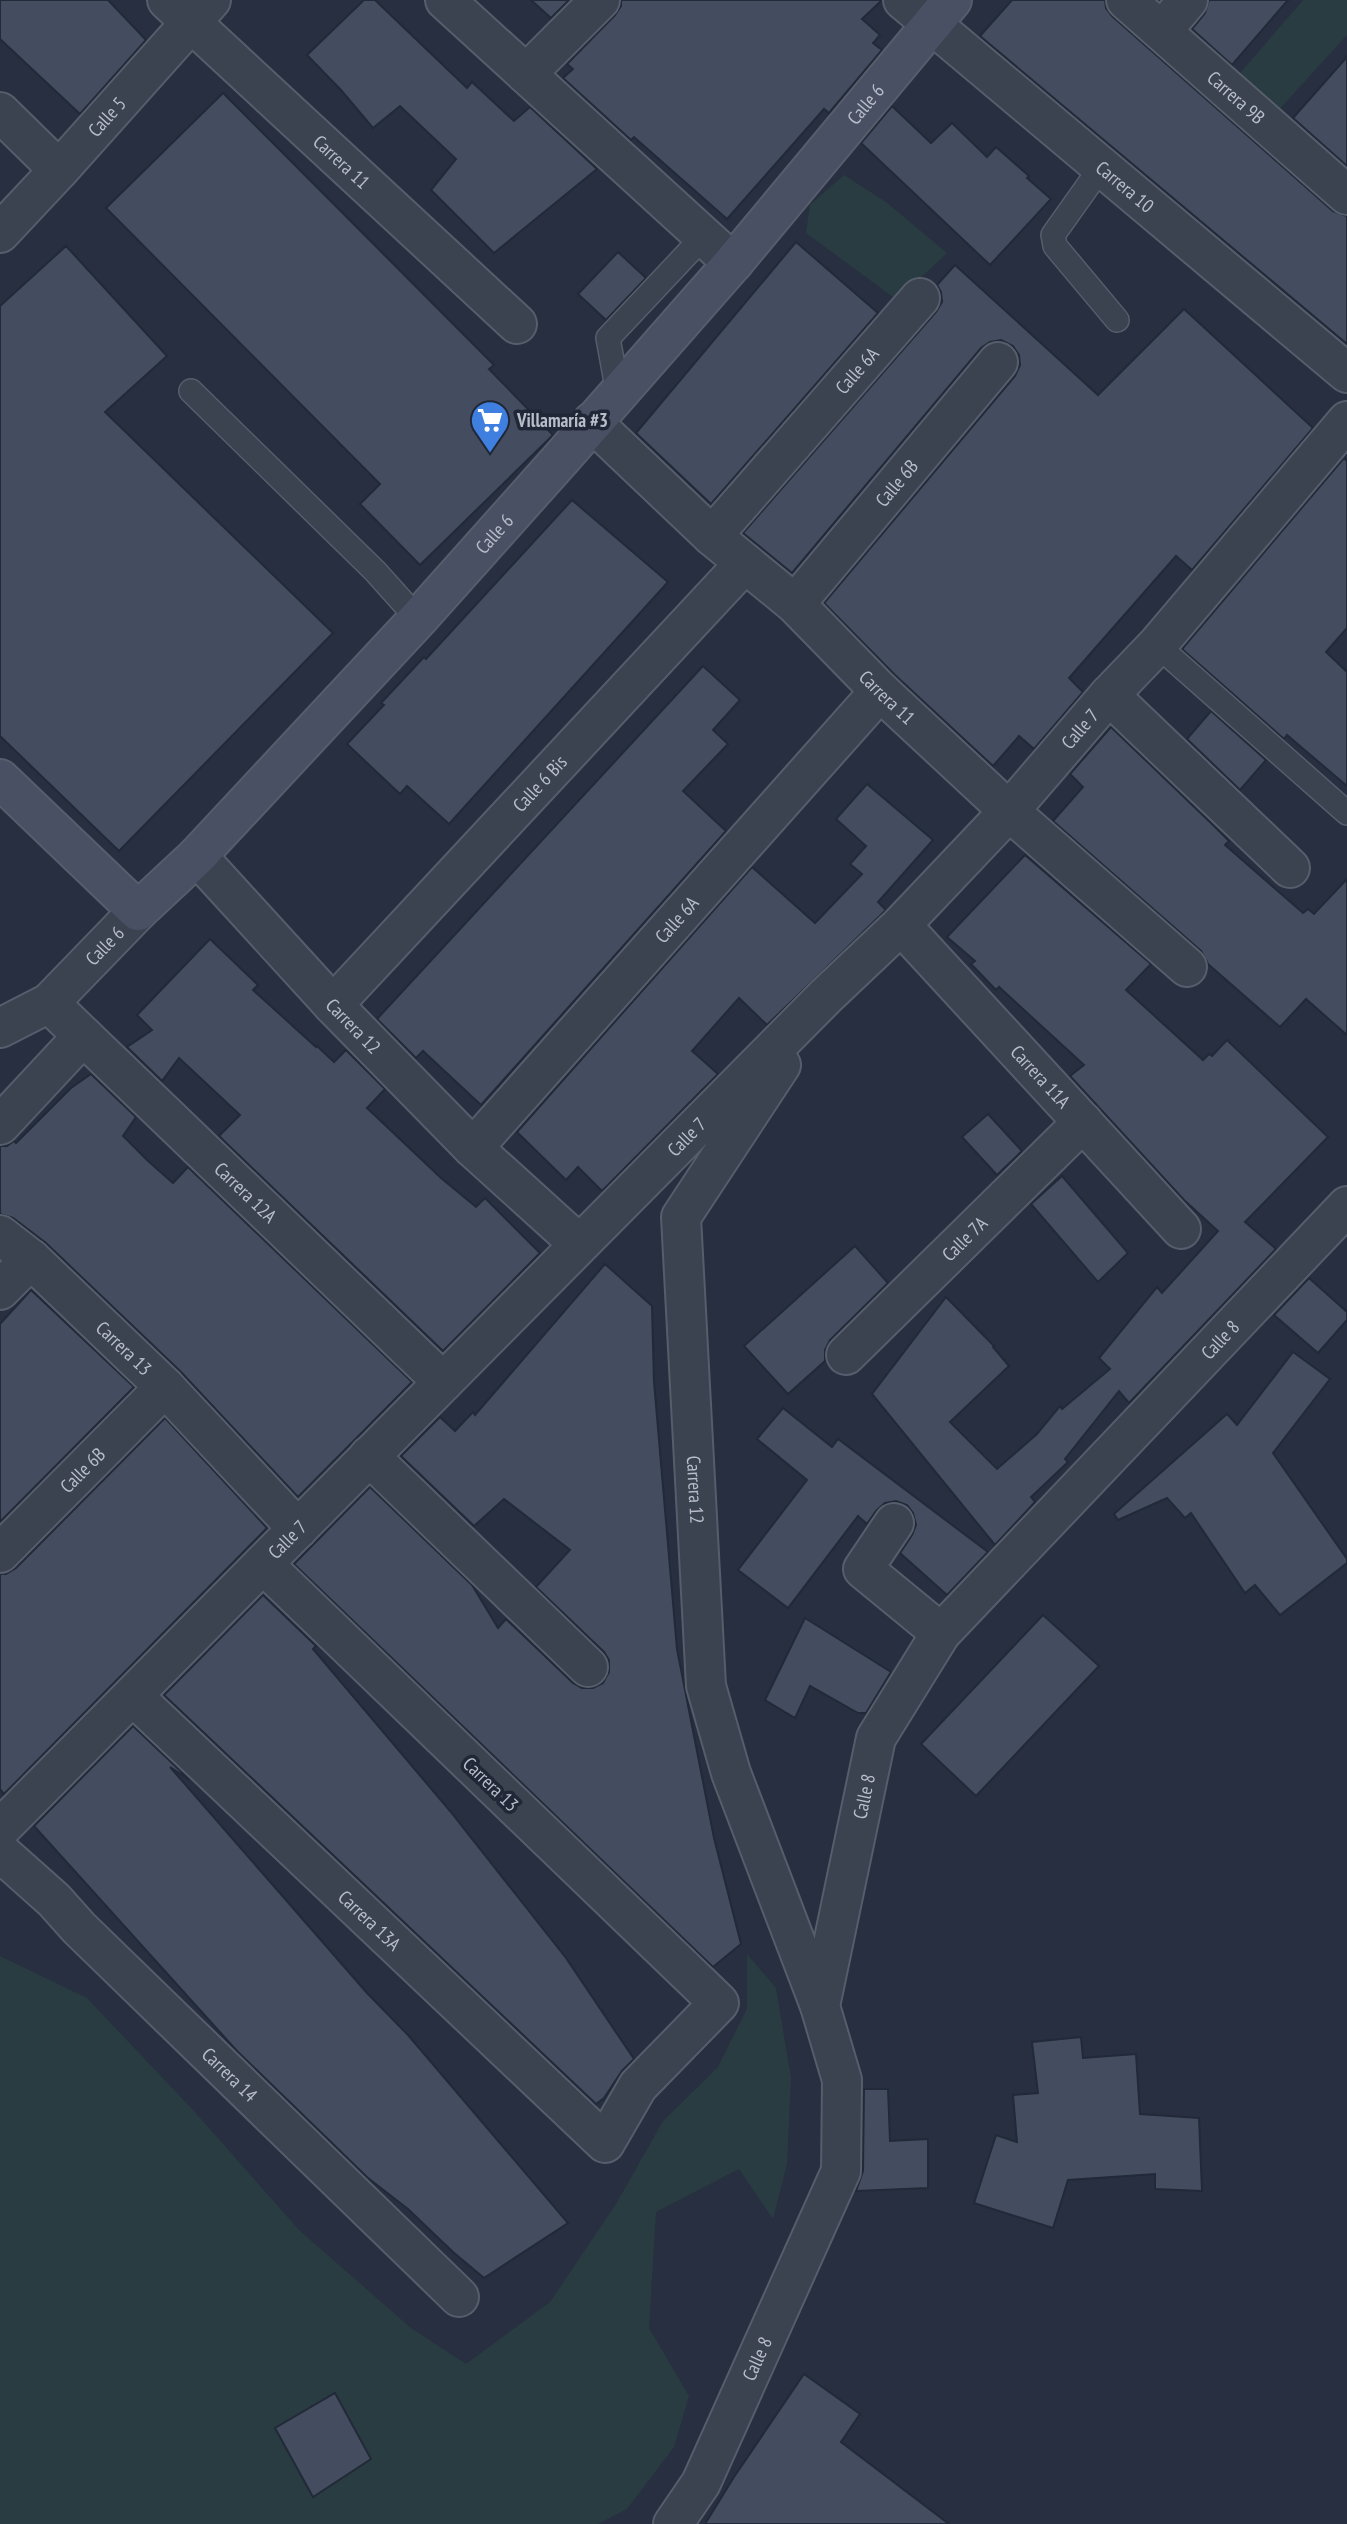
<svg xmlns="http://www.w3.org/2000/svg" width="1347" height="2524" font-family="'PT Sans Narrow',sans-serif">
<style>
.green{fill:#293c41}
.building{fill:#444d5f;stroke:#222938;stroke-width:2}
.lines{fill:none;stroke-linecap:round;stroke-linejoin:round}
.service-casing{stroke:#565d6b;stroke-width:26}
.minor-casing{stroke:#565d6b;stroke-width:42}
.secondary-casing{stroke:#565d6b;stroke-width:42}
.service{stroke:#3b4250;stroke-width:23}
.minor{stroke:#3b4250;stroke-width:38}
.secondary{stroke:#4a5063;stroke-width:38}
.labels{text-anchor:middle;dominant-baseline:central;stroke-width:7;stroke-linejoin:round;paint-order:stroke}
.street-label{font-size:19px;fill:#b8bdca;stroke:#202736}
.poi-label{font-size:19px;font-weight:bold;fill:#b8bdca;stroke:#202736;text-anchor:start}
</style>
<rect width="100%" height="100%" fill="#272f40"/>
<!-- green -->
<g class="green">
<path d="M1303,0H1347V35L1276,113L1234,80Z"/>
<path d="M844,175L886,202L947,253L897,300L806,233L810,205Z"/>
<path d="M747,1954L776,1988L791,2078L787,2164L773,2219L739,2169L656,2212L649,2328L689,2396L674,2447L627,2509L598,2524H0V1956L87,1998L193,2110L299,2230L411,2328L466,2364L550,2302L616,2204L663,2121L718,2067L747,2009Z"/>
</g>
<!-- building -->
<g class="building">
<path d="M0,0H108L146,40L80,114L0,39Z"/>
<path d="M364,0H375L467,88L472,82L514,121L530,107L597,169L494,253L431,190L456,159L400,106L373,128L341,90L307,55Z"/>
<path d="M531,0H569L551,18Z"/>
<path d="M621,0H882L862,19L880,35L873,43L882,50L829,113L824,109L727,219L634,137L631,140L563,78L573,69L567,64L615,15L621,6Z"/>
<path d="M1012,0H1105L1106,8L1112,16L1333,211L1347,216V344L980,36Z"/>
<path d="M1209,0H1288L1232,65L1192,29L1205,13Z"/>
<path d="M1347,57V166L1293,118Z"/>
<path d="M223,93L494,365L489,369L553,435L420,565L360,504L380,484L106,208Z"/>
<path d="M892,106L931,143L952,123L987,157L996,147L1029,176L1027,178L1051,199L990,265L861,143Z"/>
<path d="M796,242L878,313L711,504L636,433Z"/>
<path d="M66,246L167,356L105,412L333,633L119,851L0,736V306Z"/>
<path d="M618,252L646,278L606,320L578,294Z"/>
<path d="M955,265L1098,395L1184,309L1313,428L1192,570L1176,556L1069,678L1083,692L1034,749L1019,736L993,766L895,675L824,603L1015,376L1020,365L1019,355L1013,346L1001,340L990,342L981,348L792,573L743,533L936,312L942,302L941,292L937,285Z"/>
<path d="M1344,458L1347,461V628L1326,652L1347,672V786L1287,735L1284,739L1182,649Z"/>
<path d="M572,500L668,582L449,824L407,786L400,794L347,744L384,705L381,703L424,657L426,659Z"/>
<path d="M703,666L740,700L713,730L728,744L683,791L726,831L481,1105L423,1051L416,1058L377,1019Z"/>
<path d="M1211,711L1266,760L1240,790L1187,739Z"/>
<path d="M1111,727L1212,824L1229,841L1225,845L1303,913L1308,909L1314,914L1347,879V1035L1306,999L1280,1027L1208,964L1201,951L1053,821L1083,787L1070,774Z"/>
<path d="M867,784L933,840L878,902L886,910L767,1025L739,998L692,1051L718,1074L602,1191L578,1167L566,1180L517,1132L752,867L815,923L862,874L850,864L866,846L836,819Z"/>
<path d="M1025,855L1151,964L1126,990L1203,1060L1209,1054L1212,1056L1227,1040L1328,1137L1245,1222L1276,1249L1129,1403L1119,1391L1065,1459L1068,1462L1031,1497L1035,1502L995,1545L872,1394L946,1297L994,1346L993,1347L1009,1366L950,1422L997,1469L1037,1434L1060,1406L1062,1409L1110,1369L1099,1358L1157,1287L1162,1293L1218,1231L1184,1200L1070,1076L1084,1065L999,987L996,990L971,964L975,961L947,937Z"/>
<path d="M210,939L258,985L253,990L316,1047L317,1046L334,1062L346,1050L385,1089L367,1108L441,1178L476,1207L485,1198L540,1253L443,1351L219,1136L240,1115L179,1058L162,1081L127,1047L152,1030L137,1015Z"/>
<path d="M91,1074L136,1117L123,1136L147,1160L173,1183L188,1167L412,1382L298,1497L180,1371L46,1243L13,1218L0,1214V1146H7L14,1141L16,1143L71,1088Z"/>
<path d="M988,1114L1022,1151L997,1175L962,1137Z"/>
<path d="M1062,1176L1128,1253L1098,1282L1031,1204Z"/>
<path d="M855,1246L888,1283L830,1340L825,1350V1361L788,1394L744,1346Z"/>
<path d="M605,1264L652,1306L654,1382L677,1649L714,1838L741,1944L713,1967L294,1564L370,1487L472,1585L498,1628L506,1619L573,1683L582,1688H593L603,1683L609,1672V1660L604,1652L536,1587L570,1550L504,1499L474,1526L401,1456L440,1417L455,1431L473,1412L475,1415Z"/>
<path d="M1309,1278L1347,1312V1320L1318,1353L1274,1315Z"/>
<path d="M31,1290L134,1387L0,1522V1324Z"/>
<path d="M1293,1352L1330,1379L1273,1453L1347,1559V1563L1280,1615L1255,1585L1245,1593L1191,1513L1185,1518L1167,1498L1118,1520L1114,1514L1227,1414L1237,1425Z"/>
<path d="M783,1408L832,1447L838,1439L988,1552L947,1595L900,1553L912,1535L916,1525L913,1513L907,1505L896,1501L885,1503L876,1511L867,1524L858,1516L788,1608L738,1570L807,1480L757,1439Z"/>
<path d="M165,1418L267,1528L4,1794L0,1789V1574H6L16,1568Z"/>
<path d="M263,1595L316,1646L313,1649L450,1811L566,1958L634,2059L622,2071L604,2098L596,2104L164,1695Z"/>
<path d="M1043,1615L1099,1666L976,1796L921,1744Z"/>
<path d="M805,1618L891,1672L866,1713H858L810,1686L795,1718L765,1700Z"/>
<path d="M133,1726L190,1780L170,1767L367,1993L408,2035L568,2223L484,2278L453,2252L408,2209L368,2178L237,2051L34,1826Z"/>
<path d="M1081,2037L1083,2058L1136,2054L1140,2114L1199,2118L1202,2191L1155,2189V2174L1068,2180L1053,2228L974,2203L996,2135L1017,2142L1013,2095L1038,2093L1032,2042Z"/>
<path d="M864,2089H888L890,2141L928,2139V2188L856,2191L863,2171Z"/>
<path d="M804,2374L860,2414L841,2442L949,2524H705L734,2477Z"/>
<path d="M335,2393L371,2459L313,2497L275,2428Z"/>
</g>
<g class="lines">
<!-- service casing -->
<g class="service-casing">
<g id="service">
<path d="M1102,166L1053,235L1055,246L1117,320"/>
<path d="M191,391L375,571L418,619"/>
<path d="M618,393L608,338L704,236"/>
<path d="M1157,645L1347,813"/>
</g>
</g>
<!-- minor casing -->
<g class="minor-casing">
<g id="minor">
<path id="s1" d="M167,0L517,324"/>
<path d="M445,0L733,263"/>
<path id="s2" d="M903,0L1347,373"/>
<path id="s3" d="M1126,0L1347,195"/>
<path d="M1162,31L1188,0"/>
<path d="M526,74L600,0"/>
<path d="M0,112L59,170"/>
<path id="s4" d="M0,233L59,170L211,0"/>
<path id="s5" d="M592,422L712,536L795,604L880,691L1009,811L1187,967"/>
<path id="s6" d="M712,536L920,298"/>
<path id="s7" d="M795,604L998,362"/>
<path d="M1109,695L1290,868"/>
<path id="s8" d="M197,856L333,1005L473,1148L579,1244"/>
<path id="s9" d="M901,925L1181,1229"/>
<path id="s10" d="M49,1003L443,1382"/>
<path id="s11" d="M333,1005L745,563"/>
<path id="s12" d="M0,1028L49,1003L138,911"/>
<path id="s13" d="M781,1065L681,1217L706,1686L731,1773L820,2006"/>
<path d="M0,1125L83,1036"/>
<path id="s14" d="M473,1148L880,691"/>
<path id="s15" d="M0,1235L31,1259L165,1387L298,1529"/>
<path d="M0,1290L31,1259"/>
<path id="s16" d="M846,1355L1083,1122"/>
<path d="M369,1456L588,1667"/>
<path d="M894,1523L863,1569L941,1633"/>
<path id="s17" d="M0,1553L165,1387"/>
<path id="s18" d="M133,1696L605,2143L638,2086L719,2003L263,1564"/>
<path id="s19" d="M0,1829L826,996L901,925L1009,811L1109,695L1157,645L1347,421"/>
<path id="s20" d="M0,1852L54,1900L79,1928L459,2297"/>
<path id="s21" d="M673,2524L701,2483L841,2171L842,2080L820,2006L876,1738L941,1633L1347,1206"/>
</g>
</g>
<!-- secondary casing -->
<g class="secondary-casing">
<g id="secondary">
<path id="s22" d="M0,779L138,911L197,856L418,619L560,460L733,263L952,0"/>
</g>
</g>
<!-- service -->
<use href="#service" class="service"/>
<!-- minor -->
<use href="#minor" class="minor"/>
<!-- secondary -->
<use href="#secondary" class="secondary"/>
</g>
<!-- icons -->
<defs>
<g id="supermarket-pin" transform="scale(2.0125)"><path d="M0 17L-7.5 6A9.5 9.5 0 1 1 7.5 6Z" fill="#3f7fe0" stroke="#202736"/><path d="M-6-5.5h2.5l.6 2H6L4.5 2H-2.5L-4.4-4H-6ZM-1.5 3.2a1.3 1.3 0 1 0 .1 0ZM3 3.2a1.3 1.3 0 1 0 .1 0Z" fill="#fff"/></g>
</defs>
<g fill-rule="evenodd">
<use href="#supermarket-pin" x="490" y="420"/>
</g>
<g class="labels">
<!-- street labels -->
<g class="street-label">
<text stroke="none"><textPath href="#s3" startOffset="147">Carrera 9B</textPath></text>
<text stroke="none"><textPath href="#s22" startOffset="1278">Calle 6</textPath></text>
<text stroke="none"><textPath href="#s4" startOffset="158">Calle 5</textPath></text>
<text stroke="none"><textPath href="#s1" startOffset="238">Carrera 11</textPath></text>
<text stroke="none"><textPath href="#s2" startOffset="290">Carrera 10</textPath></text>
<text stroke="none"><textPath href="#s6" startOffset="220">Calle 6A</textPath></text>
<text stroke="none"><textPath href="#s7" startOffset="158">Calle 6B</textPath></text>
<text stroke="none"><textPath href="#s22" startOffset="710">Calle 6</textPath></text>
<text stroke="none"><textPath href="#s5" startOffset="404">Carrera 11</textPath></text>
<text stroke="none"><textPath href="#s19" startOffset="1542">Calle 7</textPath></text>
<text stroke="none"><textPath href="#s11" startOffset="303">Calle 6 Bis</textPath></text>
<text stroke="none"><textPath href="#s14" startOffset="306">Calle 6A</textPath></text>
<text stroke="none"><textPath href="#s12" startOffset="135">Calle 6</textPath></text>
<text stroke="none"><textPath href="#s8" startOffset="231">Carrera 12</textPath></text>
<text stroke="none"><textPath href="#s9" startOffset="206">Carrera 11A</textPath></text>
<text stroke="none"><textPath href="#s19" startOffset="975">Calle 7</textPath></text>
<text stroke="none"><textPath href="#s10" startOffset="273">Carrera 12A</textPath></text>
<text stroke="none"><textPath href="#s16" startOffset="166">Calle 7A</textPath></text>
<text stroke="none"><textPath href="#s21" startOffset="1362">Calle 8</textPath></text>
<text stroke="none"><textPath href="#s15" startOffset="168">Carrera 13</textPath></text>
<text stroke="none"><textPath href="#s17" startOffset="117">Calle 6B</textPath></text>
<text stroke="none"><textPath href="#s13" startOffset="455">Carrera 12</textPath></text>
<text stroke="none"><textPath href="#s19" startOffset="408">Calle 7</textPath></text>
<text transform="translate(491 1784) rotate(44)">Carrera 13</text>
<text stroke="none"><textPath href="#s21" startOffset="774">Calle 8</textPath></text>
<text stroke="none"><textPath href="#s18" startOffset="326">Carrera 13A</textPath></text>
<text stroke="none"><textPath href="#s20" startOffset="320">Carrera 14</textPath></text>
<text stroke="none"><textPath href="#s21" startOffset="186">Calle 8</textPath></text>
</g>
<!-- poi labels -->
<g class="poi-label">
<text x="517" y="420">Villamaría #3</text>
</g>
</g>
</svg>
